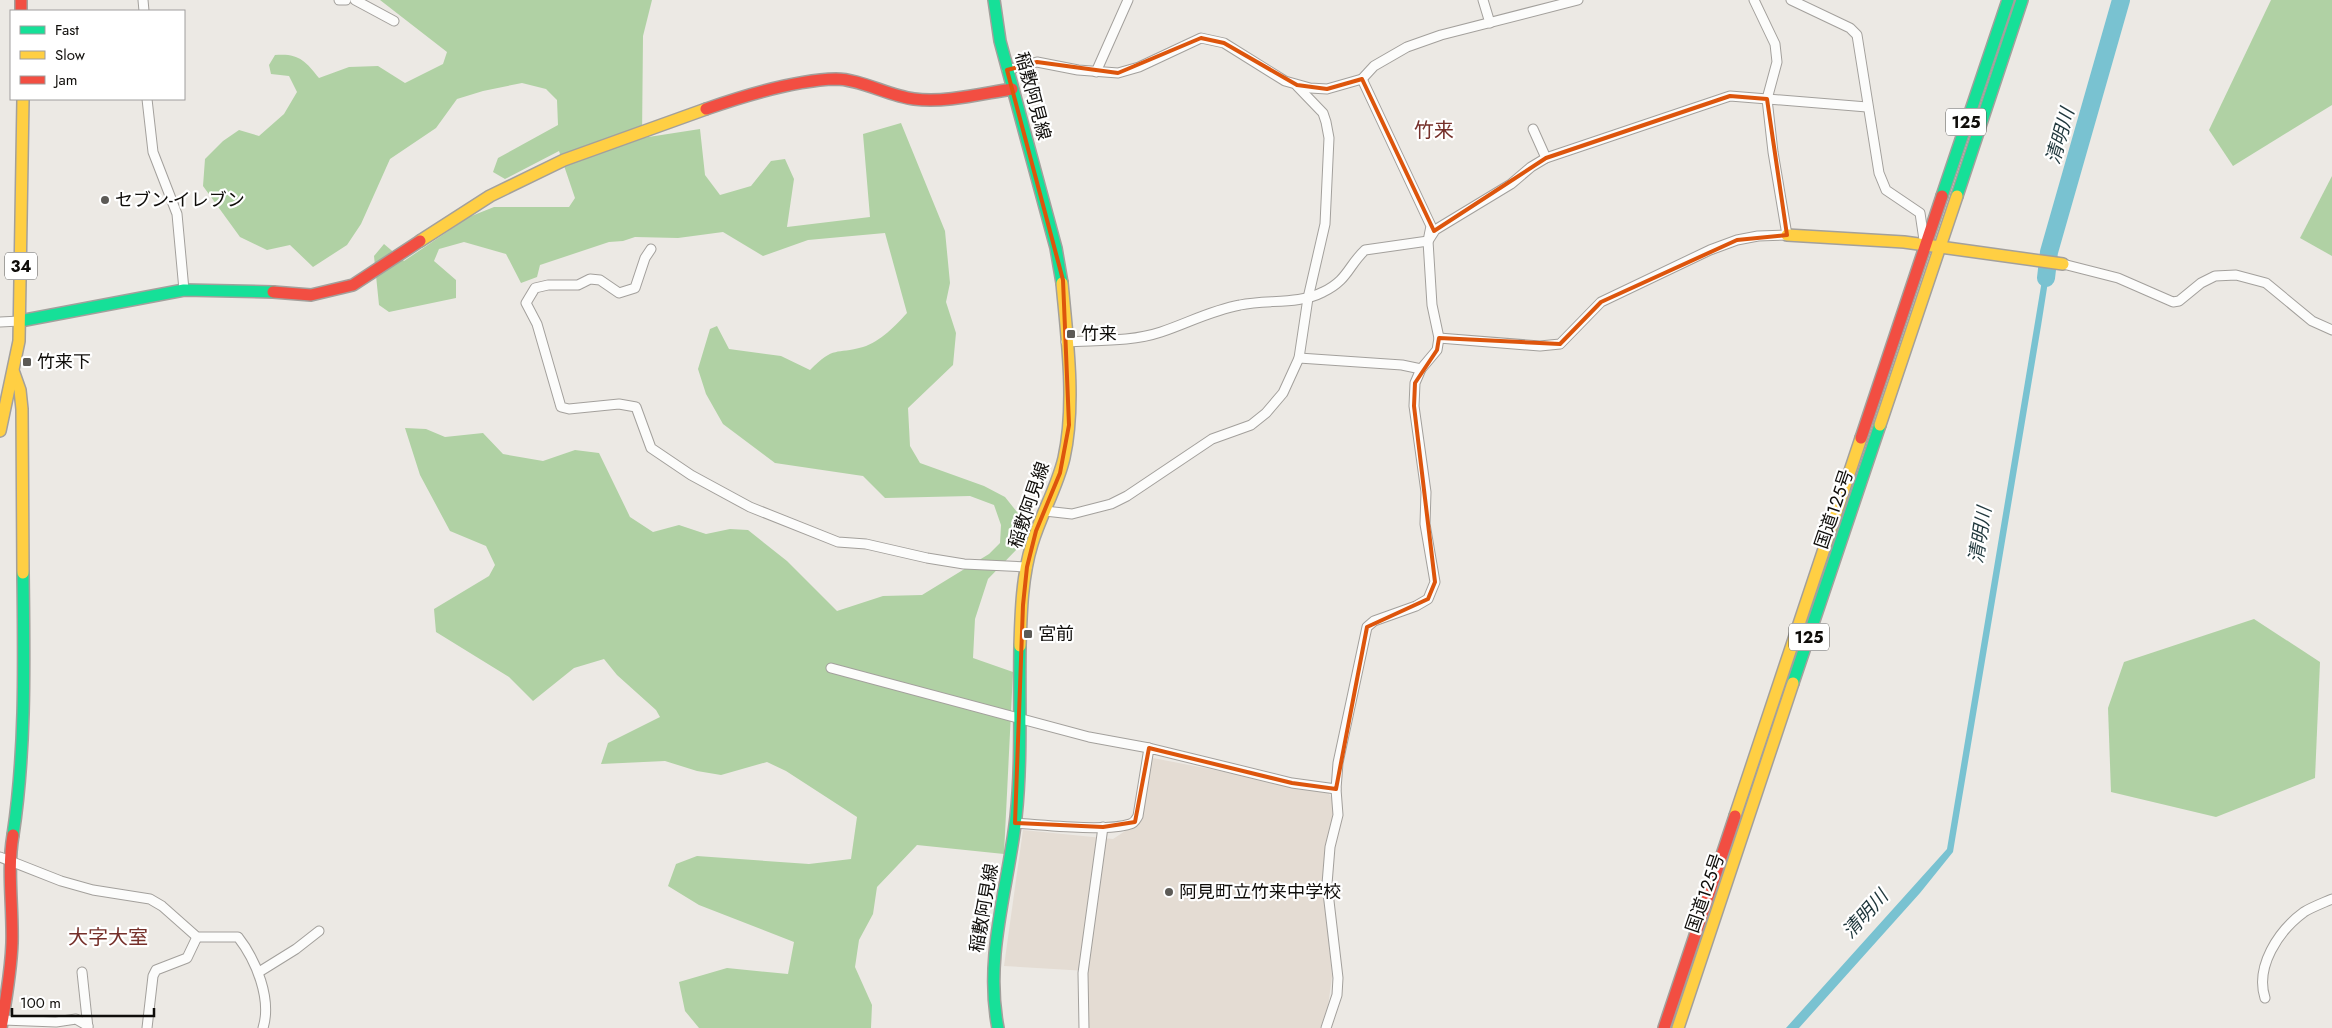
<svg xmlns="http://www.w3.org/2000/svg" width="2332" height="1028" font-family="Jost,'Noto Sans JP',sans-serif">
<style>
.built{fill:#e4dcd3}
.forest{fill:#b0d1a4}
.water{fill:#79c2d1}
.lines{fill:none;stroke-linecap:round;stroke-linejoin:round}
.river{stroke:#79c2d1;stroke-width:18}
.street-casing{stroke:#a3a09c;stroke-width:11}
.fast-casing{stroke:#a3a09c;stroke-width:14}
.slow-casing{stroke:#a3a09c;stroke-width:14}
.jam-casing{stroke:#a3a09c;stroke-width:14}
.street{stroke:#fcfcfb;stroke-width:9}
.fast{stroke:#16e098;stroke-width:11}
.slow{stroke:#ffcf43;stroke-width:11}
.jam{stroke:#f24e42;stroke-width:11}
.marked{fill:none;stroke:#dd550c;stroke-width:4;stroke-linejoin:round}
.poi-dot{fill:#5c5a56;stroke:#fff;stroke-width:2}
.labels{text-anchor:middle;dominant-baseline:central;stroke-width:4.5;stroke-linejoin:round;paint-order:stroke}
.shield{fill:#fff;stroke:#575654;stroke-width:1}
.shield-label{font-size:16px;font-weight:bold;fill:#0f0d0a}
.street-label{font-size:18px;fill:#0f0d0a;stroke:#fff}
.poi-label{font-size:18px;fill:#0f0d0a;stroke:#fff;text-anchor:start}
.water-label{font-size:19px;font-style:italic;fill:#1f373c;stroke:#fff}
.quarter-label{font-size:20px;fill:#752f29;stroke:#fff}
</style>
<rect width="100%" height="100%" fill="#ece9e4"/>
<!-- built -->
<path class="built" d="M1153,758L1328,792L1335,804L1323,876L1332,976L1328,1007L1320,1028H1087V971L1004,966L1023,830L1113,839L1139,822Z"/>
<!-- forest -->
<g class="forest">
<path d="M380,0H652L643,36L642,138L700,129L705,175L720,195L751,186L771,161L785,159L794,179L787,227L870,217L863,134L901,123L945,231L950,283L946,302L956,333L953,365L908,408L910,446L920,463L984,486L1005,497L1021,517L1017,549L988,579L975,619L973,658L1013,672L1004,854L917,845L877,887L873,914L859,940L855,967L872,1005L871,1028H699L685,1011L679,982L727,968L788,974L794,942L699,905L668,886L676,864L697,856L809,864L851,859L857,817L786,771L767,762L721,775L697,771L665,761L601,764L608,743L660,717L656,710L617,675L604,659L574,668L533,701L509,677L436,632L434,609L489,576L495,565L486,546L450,531L420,475L405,428L426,429L445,437L483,433L503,454L543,461L575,450L599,453L630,517L653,532L679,525L706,534L730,529L748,530L787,561L837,611L883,596L922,595L989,554L1000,543L1001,525L994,505L970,496L885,498L863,476L775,463L723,424L706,394L698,369L710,329L717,326L729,349L781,356L810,370C835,345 835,355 863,347C880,342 896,325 907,313L885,233L808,240L763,256L723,232L678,238L635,237L623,241L609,242L540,265L537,277L521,283L506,254L464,242L439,249L434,261L456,280V298L389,312L379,305L374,256L384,244L404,261L469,217L494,207H569L575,198L559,151L505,179L493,172L498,158L558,125L557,100L546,89L522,83L483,91L457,99L436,128L390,159L361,224L347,245L313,267L290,245L267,250L240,237L203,186L205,159L223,141L239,130L259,136L284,114L297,92L289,76L271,74L269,65L275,55C298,53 305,60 319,78L349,67L378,66L405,83L443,64L447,52Z"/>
<path d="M2271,0H2332V105L2233,166L2209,130Z"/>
<path d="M2332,176V256L2300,238Z"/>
<path d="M2254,619L2320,662L2315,778L2216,817L2111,792L2108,708L2124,662Z"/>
</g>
<!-- water -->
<path class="water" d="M2044,268L2050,269L2041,326L1953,852L1920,893L1799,1028H1786L1947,849Z"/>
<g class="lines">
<!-- river -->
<path class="river" d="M2046,278L2049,252L2121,0"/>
<!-- street casing -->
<g class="street-casing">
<g id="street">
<path d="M143,0L144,11"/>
<path d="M339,0H346"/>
<path d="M355,0L394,21"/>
<path d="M1483,0L1490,23"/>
<path d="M1791,0L1850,28L1857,35L1879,173L1886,190L1920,213L1924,240"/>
<path d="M1007,70L1037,62L1078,70L1118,73L1139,67L1201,38L1224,43L1285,81L1310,88L1327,89L1362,79L1374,66L1407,47L1441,35L1578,0"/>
<path d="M1096,72L1128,0"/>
<path d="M147,99L153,152L177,214L184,290"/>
<path d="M1533,129L1546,158"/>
<path d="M651,249L645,258L635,288L619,293L600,280L590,279L578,285H548L535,288L526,303L537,324L561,407L569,409L619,404L636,407L651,448L691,475L750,507L838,542L866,544L927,558L964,564L1027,567"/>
<path d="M2063,264L2118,278L2173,302L2179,301L2201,283L2215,276L2236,275L2266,283L2312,321L2332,330"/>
<path d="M0,322L20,321"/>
<path d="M1439,338L1540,346L1560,344L1601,302L1710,250L1737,240L1758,236L1787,235L1773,152L1767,99L1777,62L1775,44L1754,0"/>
<path d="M1066,342C1097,340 1131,342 1161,332C1188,323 1212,310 1240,305C1267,299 1298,305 1323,292C1348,280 1348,266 1365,250L1428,241L1435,230L1511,184L1531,167L1546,158L1730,96L1867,107"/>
<path d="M1299,358L1402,365L1421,369"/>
<path d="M1045,511L1072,514L1111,504L1127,496L1212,439L1251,425L1266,413L1283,393L1299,358L1308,298L1325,224L1329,138L1326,122L1323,113L1297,86"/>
<path d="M831,668L1089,737L1149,748"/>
<path d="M1015,823C1042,825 1106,832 1130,824C1135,823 1136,819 1138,816L1149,748L1292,783L1336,789"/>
<path d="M0,857L61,881L93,890L150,899L162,906L197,937H238C256,960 272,999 263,1028"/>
<path d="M82,972L88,1028"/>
<path d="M259,972L296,949L319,931"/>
<path d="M2265,998C2255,967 2278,931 2304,912C2312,907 2323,903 2332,899"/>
<path d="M3,1020L56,1022L76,1019L88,1026"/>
<path d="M147,1028L153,976L156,970L187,958L197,937"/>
<path d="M1084,1028L1083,973L1103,827"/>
<path d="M1326,1028L1337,995L1338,978L1327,884L1330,847L1338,815L1336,789L1338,763L1367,627L1374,621L1416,606L1428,599L1435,582L1425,524L1426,492L1414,406L1415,383L1421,369L1437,350L1439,338L1432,305L1428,241L1431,226L1362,79"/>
</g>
</g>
<!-- fast casing -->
<g class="fast-casing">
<g id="fast">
<path d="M994,0L1000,41L1056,248L1062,283"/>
<path d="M1942,196L2008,0"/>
<path d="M1957,196L2022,0"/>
<path d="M20,321L184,290L273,292"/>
<path d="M1793,683L1880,425"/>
<path d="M13,835C26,749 24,660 23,573"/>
<path d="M998,1028C984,957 1008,888 1016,817C1022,760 1019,702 1020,646"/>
</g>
</g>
<!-- slow casing -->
<g class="slow-casing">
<g id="slow">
<path d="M1787,235L1904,242L2063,264"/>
<path d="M420,241L490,196L564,160L706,109"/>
<path d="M14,373L20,390L22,409L23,573"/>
<path d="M1880,425L1957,196"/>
<path d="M0,431L19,341L23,99"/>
<path d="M1020,646C1021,612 1022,576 1032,544C1041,514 1057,488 1064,458C1076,404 1067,337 1062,283"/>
<path d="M1735,816L1861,438"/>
<path d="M1678,1028L1793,683"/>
</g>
</g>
<!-- jam casing -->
<g class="jam-casing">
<g id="jam">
<path d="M21,0V11"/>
<path d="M706,109C743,96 797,80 836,79C860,79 889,96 914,99C945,103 980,94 1012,89"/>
<path d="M273,292L311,295L353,285L420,241"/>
<path d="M1861,438L1942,196"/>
<path d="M1,1028C6,1000 11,972 12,943C13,906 7,871 13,835"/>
<path d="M1664,1028L1735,816"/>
</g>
</g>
<!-- street -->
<use href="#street" class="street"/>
<!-- fast -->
<use href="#fast" class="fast"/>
<!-- slow -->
<use href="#slow" class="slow"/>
<!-- jam -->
<use href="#jam" class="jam"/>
</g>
<!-- marked area -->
<path class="marked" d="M1201,38L1224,43L1297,85L1327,89L1362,79L1434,231L1546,158L1730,96L1767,99L1787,235L1737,240L1601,302L1560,344L1439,338L1437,350L1415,383L1414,406L1435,582L1428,599L1367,627L1336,789L1292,783L1149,748L1135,822L1103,827L1015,823L1023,605L1027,567L1036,531L1060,473L1069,425L1063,280L1007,70L1037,62L1118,73Z"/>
<!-- markers -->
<g class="poi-dot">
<circle cx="105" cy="200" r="5"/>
<rect x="1066" y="329" width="10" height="10" rx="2.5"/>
<rect x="22" y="357" width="10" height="10" rx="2.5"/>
<rect x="1023" y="629" width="10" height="10" rx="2.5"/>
<circle cx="1169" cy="892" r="5"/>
</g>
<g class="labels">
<!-- shield labels -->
<g class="shield">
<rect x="1946" y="108.5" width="40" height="27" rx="4"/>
<rect x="5" y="252.5" width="32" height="27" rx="4"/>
<rect x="1789" y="623.5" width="40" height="27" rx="4"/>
</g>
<g class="shield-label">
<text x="1966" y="122">125</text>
<text x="21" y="266">34</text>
<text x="1809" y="637">125</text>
</g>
<!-- street labels -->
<g class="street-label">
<text transform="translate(1033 96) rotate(75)">稲敷阿見線</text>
<text transform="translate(1029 505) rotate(-71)">稲敷阿見線</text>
<text transform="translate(1834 509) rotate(-71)">国道125号</text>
<text transform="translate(1705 893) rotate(-71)">国道125号</text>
<text transform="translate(984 908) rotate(-80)">稲敷阿見線</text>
</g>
<!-- poi labels -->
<g class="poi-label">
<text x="115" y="200">セブン-イレブン</text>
<text x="1081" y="334">竹来</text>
<text x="37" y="362">竹来下</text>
<text x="1038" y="634">宮前</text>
<text x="1179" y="892">阿見町立竹来中学校</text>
</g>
<!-- water labels -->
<g class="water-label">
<text transform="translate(2060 136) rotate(-74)">清明川</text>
<text transform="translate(1980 535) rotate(-81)">清明川</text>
<text transform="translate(1865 914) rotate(-48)">清明川</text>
</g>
<!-- quarter labels -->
<g class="quarter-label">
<text x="1434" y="130">竹来</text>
<text x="108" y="937">大字大室</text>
</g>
</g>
<!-- legend -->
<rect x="10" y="10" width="175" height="90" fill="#ffffff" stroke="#9f9e9d"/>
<rect x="20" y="26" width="25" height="8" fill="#16e098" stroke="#9f9e9d"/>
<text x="55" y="35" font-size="15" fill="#0f0d0a">Fast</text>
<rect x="20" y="51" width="25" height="8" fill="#ffcf43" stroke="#9f9e9d"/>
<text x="55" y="60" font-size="15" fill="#0f0d0a">Slow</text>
<rect x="20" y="76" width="25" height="8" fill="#f24e42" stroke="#9f9e9d"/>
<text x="55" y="85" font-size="15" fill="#0f0d0a">Jam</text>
<!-- scale -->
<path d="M12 1008v8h142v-8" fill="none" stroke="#0f0d0a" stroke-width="2.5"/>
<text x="20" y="1008" font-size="15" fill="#0f0d0a" stroke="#ffffff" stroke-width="4" paint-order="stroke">100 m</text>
</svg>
